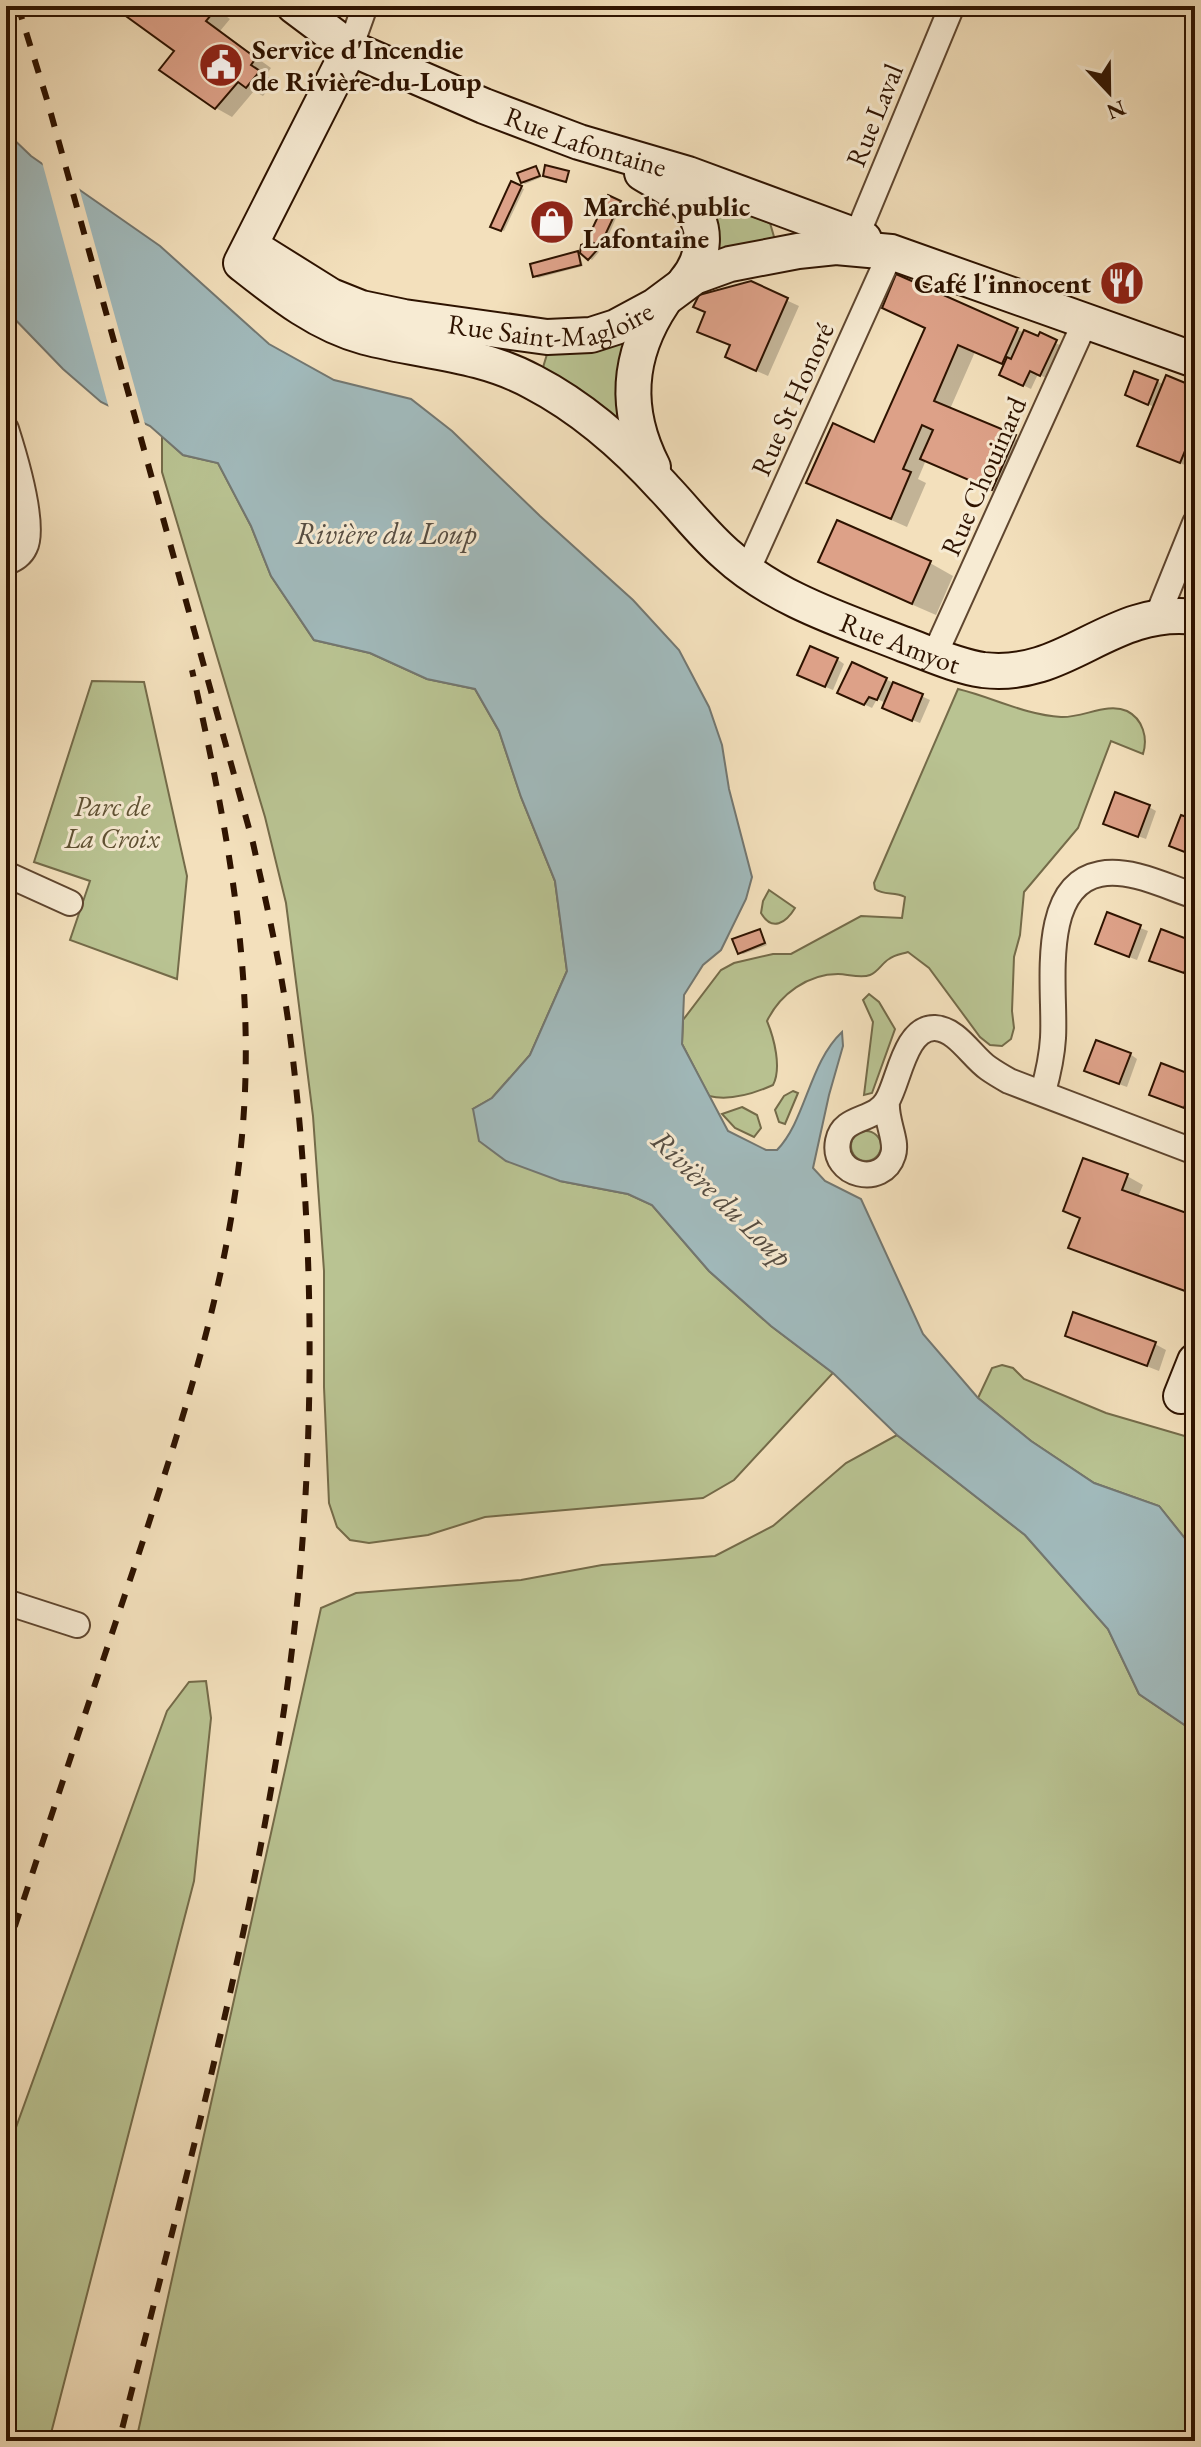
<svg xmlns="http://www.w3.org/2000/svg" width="1201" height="2447" font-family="'EB Garamond',serif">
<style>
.green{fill:#b9c392;stroke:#746b49;stroke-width:2}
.water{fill:#a1babc;stroke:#737771;stroke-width:2}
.pier{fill:#f3e0bc}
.shadow{fill:#0003}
.building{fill:#dda188;stroke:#2e1300;stroke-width:2}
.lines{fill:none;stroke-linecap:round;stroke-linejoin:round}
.street-casing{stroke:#5f462f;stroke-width:28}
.secondary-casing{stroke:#2e1300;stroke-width:38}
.street{stroke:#f7ebd3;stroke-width:24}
.secondary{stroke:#f7ebd3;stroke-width:34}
.rail{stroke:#2e1300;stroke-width:6;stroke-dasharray:14 14;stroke-linecap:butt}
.labels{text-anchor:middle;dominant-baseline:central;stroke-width:6;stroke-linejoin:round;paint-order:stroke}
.poi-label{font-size:28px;font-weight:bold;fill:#2e1300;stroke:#f7ebd3;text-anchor:start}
.street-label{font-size:28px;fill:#2e1300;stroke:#f7ebd3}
.park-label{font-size:28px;font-style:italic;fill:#5f5133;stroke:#f7ebd3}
.water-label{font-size:30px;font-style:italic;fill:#564d42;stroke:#f7ebd3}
</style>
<rect width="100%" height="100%" fill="#f3e0bc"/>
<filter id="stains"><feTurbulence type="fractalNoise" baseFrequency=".0025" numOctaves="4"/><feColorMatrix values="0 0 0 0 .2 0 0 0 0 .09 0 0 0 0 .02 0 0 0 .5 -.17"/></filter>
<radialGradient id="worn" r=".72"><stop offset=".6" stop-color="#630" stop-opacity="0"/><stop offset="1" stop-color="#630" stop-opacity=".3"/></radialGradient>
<!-- green -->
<g class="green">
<path d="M683,183L714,196L718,204L770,223L777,247L712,258Z"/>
<path d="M622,341L627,346V426L541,374L548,351Z"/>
<path d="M162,436L183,455L218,463L251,526L271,576L314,640L370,653L427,679L475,689L499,731L521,797L555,881L567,971L530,1055L492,1098L473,1109L560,1181L628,1194L652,1205L709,1271L771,1326L833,1373L734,1480L703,1498L485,1517L428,1535L369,1543L350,1540L337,1527L329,1503L324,1387V1271L313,1116L286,903L265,817L162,472Z"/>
<path d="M92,681L144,682L187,876L177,979L70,940L90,881L34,862Z"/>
<path d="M958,689C992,697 1025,715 1061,717C1083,718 1107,702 1127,711C1143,719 1148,738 1143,754L1111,741L1078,828L1024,892L1020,935L1014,957L1012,1011L1014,1028L1011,1039L1002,1046L990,1045L980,1037L929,968L908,952C902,954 894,955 889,959C882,963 878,972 870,975C861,979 848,974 838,974C808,974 780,994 767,1021C774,1038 782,1068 773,1085C753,1094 730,1101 709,1096L682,1044L683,1020L721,970L734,963L773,954H791L861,916L902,918L905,897C895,891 884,896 875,889L874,883Z"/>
<path d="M769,890L795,908C786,923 772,932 761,913L763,901Z"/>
<path d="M869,994L879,1002L895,1029L872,1093L864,1095L873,1022L863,1000Z"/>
<path d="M793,1091L798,1093L785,1124L779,1122L775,1110L784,1096Z"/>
<path d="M742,1107L757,1115L761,1128L754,1137L735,1128L722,1114Z"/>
<circle cx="866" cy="1146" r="15"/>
<path d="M1002,1365L1013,1368L1024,1379L1106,1413L1195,1439V1551L1159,1506L1094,1483L1031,1441L978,1398L992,1368Z"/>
<path d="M897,1435L1025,1535L1108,1629L1139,1694L1195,1732V2441H136L321,1608L356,1593L521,1580L602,1565L715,1556L773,1526L846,1463Z"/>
<path d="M206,1681L211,1718L194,1881L49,2441H6V2155L167,1711L189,1682Z"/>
</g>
<!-- water -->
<path class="water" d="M6,132L31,156L160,246L269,344L334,380L411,399L452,431L540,516L633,600L679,650L709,707L722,745L729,789L752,877L746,899L721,950L703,965L684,995L682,1044L728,1131L766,1150H777C806,1120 809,1063 842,1032L843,1046L829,1095L813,1168L825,1181L861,1199L923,1334L978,1398L1031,1441L1094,1483L1159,1506L1195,1551V1732L1139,1694L1108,1629L1025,1535L897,1435L833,1373L771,1326L709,1271L652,1205L628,1194L560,1181L506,1161L479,1141L473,1109L492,1098L530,1055L567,971L555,881L521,797L499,731L475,689L427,679L370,653L314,640L271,576L251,526L218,463L183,455L150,426L101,402L63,369L6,310Z"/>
<!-- pier -->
<path class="pier" d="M41,158L78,184L146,428L110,412Z"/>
<!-- shadow -->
<g class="shadow">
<path d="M115,6H212L230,19L220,31L271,68L266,75L274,82L263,96L254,91L232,117L216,108L177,50Z"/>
<path d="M536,168L542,177L525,184L522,182Z"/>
<path d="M512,184L524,189L504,231L493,226Z"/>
<path d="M609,197L622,204L604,246L590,240Z"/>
<path d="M593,246L599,252L592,260L589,258Z"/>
<path d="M577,253L580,255L583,266L538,278L535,276Z"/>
<path d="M751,284L799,306L768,376L739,363L732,346L699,331L707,313L695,307Z"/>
<path d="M884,308L1017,330L1063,346L1048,379L1038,374L1031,389L1008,378L1005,365L975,352L950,409L1030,446L1008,497L926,460L918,479L926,483L907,527L808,483L875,445L926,328Z"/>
<path d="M1157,381L1164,385L1195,389V462L1192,468L1151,451L1155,407L1134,399Z"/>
<path d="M821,561L930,563L953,576L936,615L844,575Z"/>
<path d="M837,659L844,664L833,690L807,679Z"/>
<path d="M853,664L930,700L920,723L892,712L886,703L877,699L872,708L847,696Z"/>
<path d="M1149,807L1156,811L1146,839L1113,827Z"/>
<path d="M1108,915L1148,931L1137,960L1105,948Z"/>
<path d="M759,931L767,945L743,954L740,952Z"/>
<path d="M1162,932L1195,944V967L1192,976L1159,964Z"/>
<path d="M1130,1054L1137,1059L1127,1087L1094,1075Z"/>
<path d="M1162,1066L1195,1078V1101L1191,1110L1159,1098Z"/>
<path d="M1127,1176L1143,1185L1138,1197L1195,1218V1296L1087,1256L1071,1247L1081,1219L1065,1210Z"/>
<path d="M1067,1335L1155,1344L1166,1350L1159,1371Z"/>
</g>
<!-- building -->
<g class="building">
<path d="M112,6H212L216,9L206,21L256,58L251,65L260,71L246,88L238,82L215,109L159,70L174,51Z"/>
<path d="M545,165L569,171L566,182L543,176Z"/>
<path d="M536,166L540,176L521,183L517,173Z"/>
<path d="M511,181L522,186L501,231L490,227Z"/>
<path d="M608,195L621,201L600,246L587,240Z"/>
<path d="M589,242L598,249L588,260L580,253L581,245Z"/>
<path d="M578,251L581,265L533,277L530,264Z"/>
<path d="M896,274L1018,328L1002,364L958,345L934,401L1016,435L992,490L920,459L933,430L922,425L903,469L911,472L891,519L806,483L833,423L874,442L925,328L882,308Z"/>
<path d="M751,281L788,298L756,371L725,357L730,345L697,332L705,312L693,307L699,295Z"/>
<path d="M1024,330L1038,336L1040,332L1057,340L1040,376L1030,371L1023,386L999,375L1007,357L1011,359Z"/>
<path d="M1134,371L1158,380L1148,405L1125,395Z"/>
<path d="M1166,375L1195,387V427L1180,463L1137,446Z"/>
<path d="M837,520L931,561L912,604L818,562Z"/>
<path d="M810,646L838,658L825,687L797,675Z"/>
<path d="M852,662L887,678L877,700L869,697L864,705L837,693Z"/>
<path d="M893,682L923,694L912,721L882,708Z"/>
<path d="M1115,792L1150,805L1138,837L1103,824Z"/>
<path d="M1181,815L1195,820V856L1169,846Z"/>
<path d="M1107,912L1141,925L1129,957L1095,944Z"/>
<path d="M760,929L765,943L738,954L732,939Z"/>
<path d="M1161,929L1195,942L1184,973L1149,961Z"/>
<path d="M1096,1040L1131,1053L1119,1084L1084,1071Z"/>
<path d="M1161,1063L1195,1076L1184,1108L1149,1095Z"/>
<path d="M1083,1158L1128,1174L1122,1190L1195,1216V1264L1185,1291L1068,1248L1080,1218L1063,1211Z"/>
<path d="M1073,1312L1156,1342L1147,1366L1065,1336Z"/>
</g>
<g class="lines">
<!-- street casing -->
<g class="street-casing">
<g id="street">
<path d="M350,48L365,6"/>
<path d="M852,247L952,6"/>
<path d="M6,429C14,454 36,526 25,547C21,556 14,559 6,563"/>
<path d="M747,571L891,252"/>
<path d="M1157,617L1195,523"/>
<path d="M934,656L1086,320"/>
<path d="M6,874L70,903"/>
<path d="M1043,1092C1048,1074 1052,1056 1053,1038C1056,993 1037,886 1100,874C1131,868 1167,887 1195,896"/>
<path d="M887,1101C885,1121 898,1140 893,1155C883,1188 831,1176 838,1141C843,1115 875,1122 887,1101C899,1081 905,1027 935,1028C957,1029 972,1057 988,1068C995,1073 1002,1077 1009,1081L1195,1152"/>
<path d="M6,1602L77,1625"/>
</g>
</g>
<!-- secondary casing -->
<g class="secondary-casing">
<g id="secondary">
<path id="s1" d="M294,6L350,48L484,106L579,142L688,174L864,239"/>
<path id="s2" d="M350,48L241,263C279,293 317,324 365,337C422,352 480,353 533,382C583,408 626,446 664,488C685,510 703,534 726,554C775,599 842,620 903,644C928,653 956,666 983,670C1068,680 1108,607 1195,617"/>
<path d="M642,173C656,182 673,189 685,201C710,225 705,258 685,282"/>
<path id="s3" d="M251,246L331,296L361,308L404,317L547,337L591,335L616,327L655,306L694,277L730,264L798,251L836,247L891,252L1195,360"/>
<path d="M653,467C624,410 627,356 663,302"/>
<path d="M1181,1396L1195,1361"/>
</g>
</g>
<!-- street -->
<use href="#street" class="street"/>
<!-- secondary -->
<use href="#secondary" class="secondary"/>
<!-- rail -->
<g class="rail">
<path d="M18,6L48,103L253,843C267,907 282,970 290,1035C318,1255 316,1490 284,1710C247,1957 180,2199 119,2441"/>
<path d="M6,1953C49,1823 92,1692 136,1562C187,1407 238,1255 245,1091C251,949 223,808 192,670"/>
</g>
</g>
<!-- icons -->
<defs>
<g id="civic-disc" transform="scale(2.3)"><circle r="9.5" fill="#8f2418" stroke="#f7ebd3"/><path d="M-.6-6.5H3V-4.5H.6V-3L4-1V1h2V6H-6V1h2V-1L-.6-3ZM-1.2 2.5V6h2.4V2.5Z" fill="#fff"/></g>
<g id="shop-disc" transform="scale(2.3)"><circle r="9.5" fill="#8f2418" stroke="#f7ebd3"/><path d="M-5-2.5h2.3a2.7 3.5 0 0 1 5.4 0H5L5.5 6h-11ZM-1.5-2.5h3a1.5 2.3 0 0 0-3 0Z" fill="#fff"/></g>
<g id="restaurant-disc" transform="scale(2.3)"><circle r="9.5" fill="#8f2418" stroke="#f7ebd3"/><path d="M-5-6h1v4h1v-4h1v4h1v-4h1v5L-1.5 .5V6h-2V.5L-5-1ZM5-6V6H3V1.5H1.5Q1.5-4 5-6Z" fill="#fff"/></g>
</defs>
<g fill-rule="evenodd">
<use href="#civic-disc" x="221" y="65"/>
<use href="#shop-disc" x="552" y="222"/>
<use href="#restaurant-disc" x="1122" y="283"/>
</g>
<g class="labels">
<!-- poi labels -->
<g class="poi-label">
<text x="252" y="49">Service d'Incendie<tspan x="252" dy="32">de Rivière-du-Loup</tspan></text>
<text x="583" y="206">Marché public<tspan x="583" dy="32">Lafontaine</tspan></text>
<text x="1091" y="283" text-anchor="end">Café l'innocent</text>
</g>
<!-- street labels -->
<g class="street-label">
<text transform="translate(874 115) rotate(-68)">Rue Laval</text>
<text stroke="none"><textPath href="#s1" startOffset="324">Rue Lafontaine</textPath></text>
<text stroke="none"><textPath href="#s3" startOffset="320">Rue Saint-Magloire</textPath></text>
<text transform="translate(792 399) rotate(-66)">Rue St Honoré</text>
<text transform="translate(983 476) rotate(-66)">Rue Chouinard</text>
<text stroke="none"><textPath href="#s2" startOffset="1018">Rue Amyot</textPath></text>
</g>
<!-- park labels -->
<g class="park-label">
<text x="112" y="806">Parc de<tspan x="112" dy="32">La Croix</tspan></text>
</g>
<!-- water labels -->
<g class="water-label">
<text x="386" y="533">Rivière du Loup</text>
<text transform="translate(722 1198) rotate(44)">Rivière du Loup</text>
</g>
</g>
<!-- margin -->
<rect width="1201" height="2447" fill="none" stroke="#f3e0bc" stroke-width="32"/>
<rect x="8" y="8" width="1185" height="2431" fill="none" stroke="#2e1300" stroke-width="4"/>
<rect x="16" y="16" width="1169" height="2415" fill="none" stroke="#2e1300" stroke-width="2"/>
<!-- north arrow -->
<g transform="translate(1109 92) rotate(158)" stroke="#f7ebd3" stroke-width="6" paint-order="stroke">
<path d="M0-6L14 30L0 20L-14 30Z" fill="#2e1300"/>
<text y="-12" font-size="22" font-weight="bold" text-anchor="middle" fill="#2e1300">N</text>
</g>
<rect width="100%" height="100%" filter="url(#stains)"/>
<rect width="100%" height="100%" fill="url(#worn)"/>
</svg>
